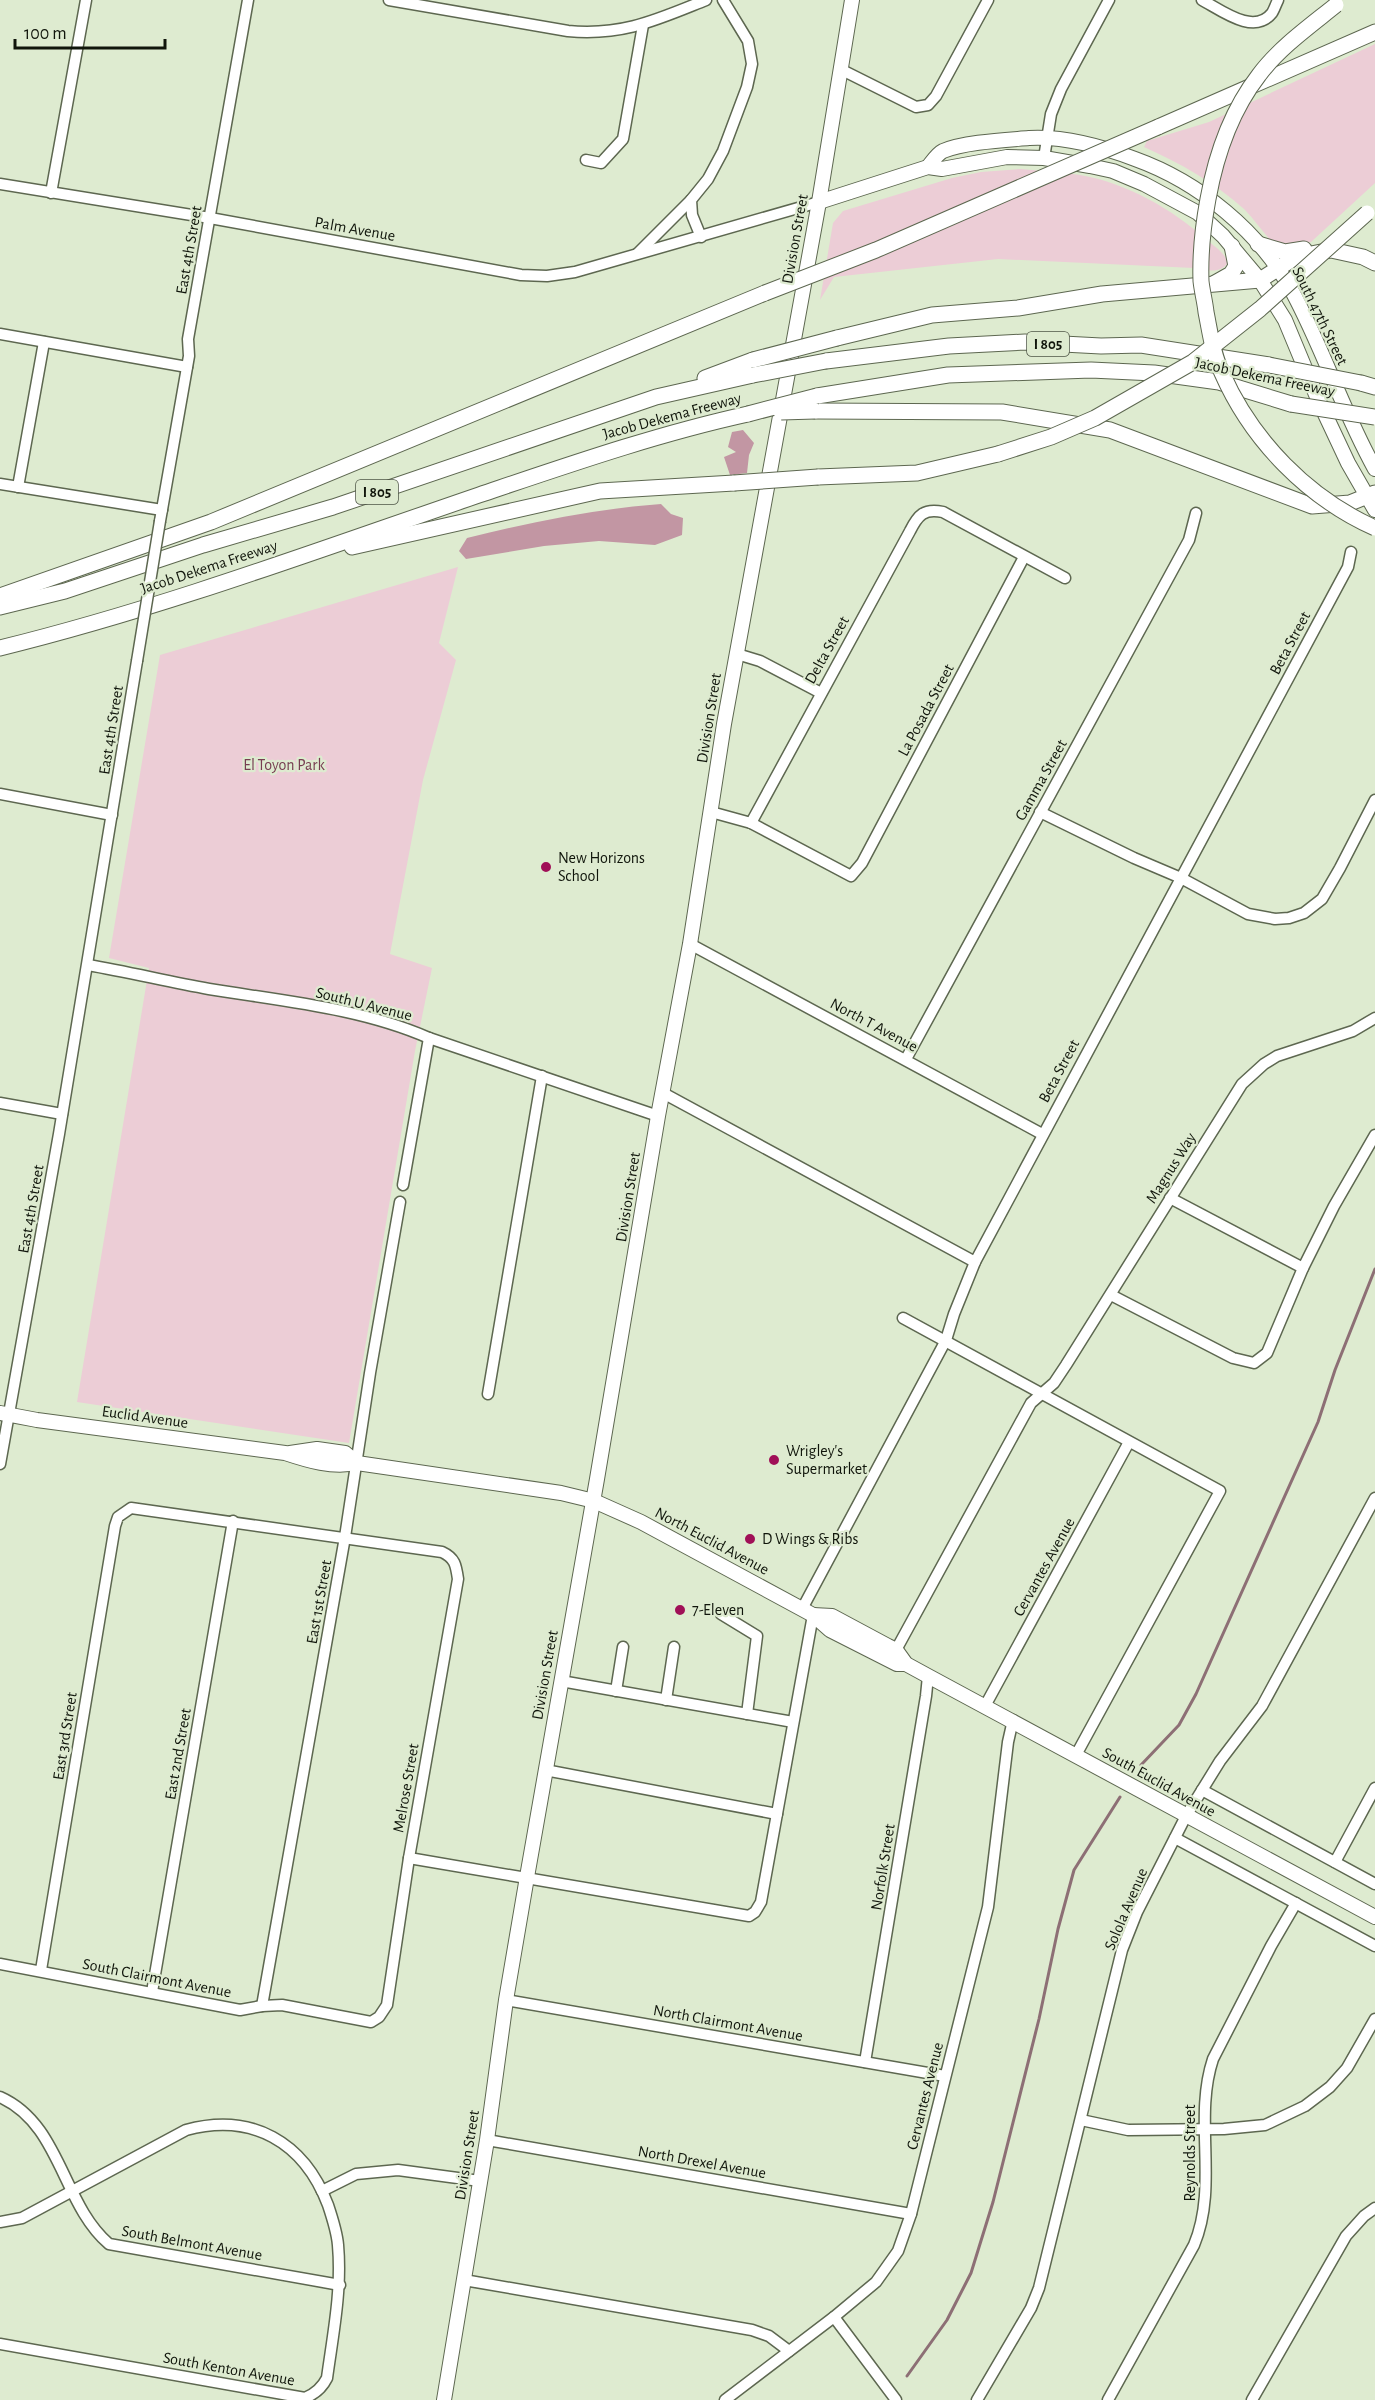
<svg xmlns="http://www.w3.org/2000/svg" width="1375" height="2400" font-family="'Alegreya Sans',sans-serif">
<style>
.green{fill:#eccdd6}
.forest{fill:#c296a3}
.lines{fill:none;stroke-linecap:round;stroke-linejoin:round}
.stream{stroke:#8d6f75;stroke-width:3}
.minor-casing{stroke:#5d6750;stroke-width:13}
.major-casing{stroke:#5d6750;stroke-width:16}
.highway-casing{stroke:#5d6750;stroke-width:17}
.minor{stroke:#fff;stroke-width:10}
.major{stroke:#fff;stroke-width:14}
.highway{stroke:#fff;stroke-width:15}
.minor-bridge-casing{stroke:#5d6750;stroke-width:13;stroke-linecap:butt}
.highway-bridge-casing{stroke:#5d6750;stroke-width:17;stroke-linecap:butt}
.minor-bridge{stroke:#fff;stroke-width:10}
.highway-bridge{stroke:#fff;stroke-width:15}
.poi-dot{fill:#a00f57;stroke:#deebd0;stroke-width:2}
.labels{text-anchor:middle;dominant-baseline:central;stroke-width:4.5;stroke-linejoin:round;paint-order:stroke}
.shield{fill:#deebd0;stroke:#4e5546;stroke-width:1.5}
.shield-label{font-size:15px;font-weight:bold;fill:#10150b}
.street-label{font-size:16px;fill:#10150b;stroke:#deebd0}
.park-label{font-size:16px;fill:#773d51;stroke:#deebd0}
.poi-label{font-size:16px;fill:#10150b;stroke:#deebd0;text-anchor:start}
</style>
<rect width="100%" height="100%" fill="#deebd0"/>
<!-- green -->
<g class="green">
<path d="M1375,44V183L1311,242L1291,245L1272,242C1262,231 1254,219 1244,209C1214,182 1180,163 1144,147L1147,141L1209,122Z"/>
<path d="M1020,169C1040,171 1060,172 1080,175C1127,183 1172,209 1207,240C1215,247 1227,254 1227,264C1218,274 1207,270 1194,268L998,259L834,277L820,300L833,223L843,211L952,178L981,172Z"/>
<path d="M458,567L439,643L456,660L423,780L390,954L432,968L415,1051L349,1443L77,1402L149,968L109,958L160,655Z"/>
</g>
<!-- forest -->
<g class="forest">
<path d="M743,430L754,443L749,455L747,473L730,475L724,457L736,452L728,447L732,432Z"/>
<path d="M661,504L671,514L683,518L682,535L655,545L599,541L544,546L466,559L459,551L467,538C532,522 594,509 661,504Z"/>
</g>
<g class="lines">
<!-- stream -->
<g class="stream">
<path d="M1141,1765L1179,1725L1196,1694L1318,1422L1335,1370L1375,1269"/>
<path d="M907,2376L947,2320L971,2273L993,2202L1039,2019L1058,1929L1074,1870L1120,1797"/>
</g>
<!-- minor casing -->
<g class="minor-casing">
<g id="minor">
<path d="M389,0L568,31C623,36 656,20 706,0"/>
<path d="M1202,0C1221,10 1254,36 1272,13C1274,10 1276,4 1278,0"/>
<path d="M840,69L916,107L928,105L936,96L988,0"/>
<path d="M1044,158L1051,114L1061,89L1109,0"/>
<path d="M586,160L601,163L623,139L643,25"/>
<path d="M0,184L210,218L521,275L547,276L575,272L819,202"/>
<path d="M51,193L86,0"/>
<path d="M701,237L692,215L691,200L708,179L723,151L747,87L752,64L748,41L723,0"/>
<path d="M638,253L691,200"/>
<path d="M0,334L187,367"/>
<path d="M0,484L162,510"/>
<path d="M18,487L44,342"/>
<path d="M160,521L189,356L188,339L248,0"/>
<path d="M737,654L760,661L821,693"/>
<path d="M0,794L112,815"/>
<path d="M711,812L751,823L851,876L862,863L1024,557"/>
<path d="M1040,812L1134,858L1181,878L1248,914L1275,919L1289,918L1304,913L1322,899L1340,868L1375,800"/>
<path d="M751,823L910,531C918,515 924,508 943,512L1065,578"/>
<path d="M690,944L1042,1134"/>
<path d="M88,965C129,972 169,982 209,989C282,1001 361,1008 429,1038L658,1116"/>
<path d="M906,1059L1189,540L1196,513"/>
<path d="M663,1093L975,1262"/>
<path d="M0,1103L62,1114"/>
<path d="M403,1185L429,1038"/>
<path d="M1170,1198L1303,1268"/>
<path d="M1111,1295L1233,1358L1254,1363L1267,1353L1303,1268L1334,1206L1375,1135"/>
<path d="M903,1318L1220,1491L1076,1755"/>
<path d="M488,1394L542,1076"/>
<path d="M0,1464L59,1134L137,661"/>
<path d="M802,1609L946,1340L954,1314L975,1262L1348,567L1351,552"/>
<path d="M721,1614L757,1636L747,1714"/>
<path d="M896,1650L1031,1403L1054,1383L1066,1365L1242,1084L1264,1064L1277,1056L1353,1031L1375,1018"/>
<path d="M561,1681L793,1722"/>
<path d="M616,1691L623,1647"/>
<path d="M666,1700L674,1647"/>
<path d="M985,1706L1129,1442"/>
<path d="M545,1770L777,1814"/>
<path d="M1202,1790L1375,1884"/>
<path d="M1175,1838L1375,1946"/>
<path d="M409,1858L749,1916L755,1912L761,1902L813,1615"/>
<path d="M1335,1862L1375,1788"/>
<path d="M0,1964L240,2010L262,2006L282,2005L371,2022L379,2017L387,2005L409,1858L458,1579C456,1565 455,1558 442,1552L131,1508L118,1517L115,1526L41,1970"/>
<path d="M152,1992L233,1521"/>
<path d="M506,2000L945,2076"/>
<path d="M262,2006L345,1537L370,1373L400,1202"/>
<path d="M865,2062L926,1696L928,1676"/>
<path d="M0,2097C61,2124 62,2204 109,2244L340,2285"/>
<path d="M1081,2120L1128,2130L1224,2129L1265,2125L1305,2106L1330,2087L1347,2068L1375,2019"/>
<path d="M487,2140L911,2214"/>
<path d="M322,2191L356,2174L398,2170L480,2181"/>
<path d="M0,2222L22,2218L186,2130C252,2112 304,2142 328,2205C332,2217 337,2232 338,2245C342,2290 333,2334 327,2378C322,2388 315,2394 305,2398L0,2344"/>
<path d="M464,2280L752,2330L769,2336L789,2351"/>
<path d="M834,2317L896,2400"/>
<path d="M725,2400L834,2317L876,2282L898,2251L911,2214L988,1907L1008,1742L1013,1720"/>
<path d="M977,2400L1031,2308L1039,2288L1122,1950L1137,1912L1186,1816L1220,1761L1262,1706L1375,1498"/>
<path d="M1108,2400L1194,2245C1219,2185 1193,2119 1213,2059L1271,1946L1296,1903"/>
<path d="M1252,2400L1346,2236L1364,2216L1375,2208"/>
</g>
</g>
<!-- major casing -->
<g class="major-casing">
<g id="major">
<path d="M928,167C932,162 937,154 943,151C964,142 1006,140 1029,138C1065,136 1101,146 1135,159C1199,182 1259,231 1292,291C1323,348 1343,412 1375,469"/>
<path d="M819,202L928,167L942,169L1007,157L1044,158L1090,166L1113,171L1144,184L1198,213L1223,236L1260,280L1285,320L1317,397L1348,463L1375,510"/>
<path d="M0,1413L37,1420L285,1453C309,1461 332,1468 357,1463L561,1493L594,1501L641,1522L813,1615L830,1630L897,1664H906"/>
<path d="M290,1453L317,1449L345,1453L357,1463"/>
<path d="M813,1615L832,1616L888,1646L896,1650L906,1664L928,1676L1375,1917"/>
<path d="M444,2400L487,2140L506,2000L527,1877L597,1479L658,1116L690,944L724,724L819,202L852,0"/>
</g>
</g>
<!-- highway casing -->
<g class="highway-casing">
<g id="highway">
<path d="M1158,127L1375,32"/>
<path d="M1258,244L1285,252L1304,249"/>
<path d="M1215,283L1231,274L1236,266L1232,246"/>
<path d="M837,338L932,315L1018,308L1102,294L1260,280L1296,257L1331,250L1363,257L1375,263"/>
<path d="M826,361L949,346L1025,342L1101,346L1141,345L1269,365"/>
<path d="M705,378L753,360"/>
<path d="M1361,383L1375,387"/>
<path d="M817,396L948,375L1091,370L1154,373L1219,382L1291,404"/>
<path d="M815,411L1002,412L1110,430L1312,506L1350,503L1375,493"/>
<path d="M818,477L917,473L998,454"/>
<path d="M352,547L600,491L734,483"/>
<path d="M0,596L211,522L765,293"/>
<path d="M0,607L65,591L203,545L333,507L656,397L753,375"/>
<path d="M0,648C163,608 321,549 479,495C568,465 657,434 748,414"/>
</g>
</g>
<!-- minor -->
<use href="#minor" class="minor"/>
<!-- major -->
<use href="#major" class="major"/>
<!-- highway -->
<use href="#highway" class="highway"/>
<!-- minor-bridge casing -->
<g class="minor-bridge-casing">
<path id="minor-bridge" d="M137,661L160,521"/>
</g>
<!-- highway-bridge casing -->
<g class="highway-bridge-casing">
<g id="highway-bridge">
<path d="M1336,5C1310,26 1279,48 1259,75C1231,111 1216,155 1208,199C1203,226 1200,253 1201,281C1202,291 1205,302 1206,312C1210,332 1213,355 1222,373C1252,441 1308,498 1375,528"/>
<path d="M765,293L876,250L1158,127"/>
<path d="M753,360L837,338"/>
<path d="M1269,365L1361,383"/>
<path d="M753,375L826,361"/>
<path d="M1291,404L1375,417"/>
<path d="M781,412L815,411"/>
<path d="M748,414L817,396"/>
<path d="M998,454L1051,437L1095,418L1193,362L1260,309L1367,213"/>
<path d="M734,483L818,477"/>
</g>
</g>
<!-- minor-bridge -->
<use href="#minor-bridge" class="minor-bridge"/>
<!-- highway-bridge -->
<use href="#highway-bridge" class="highway-bridge"/>
</g>
<!-- markers -->
<g class="poi-dot">
<circle cx="546" cy="867" r="6"/>
<circle cx="774" cy="1460" r="6"/>
<circle cx="750" cy="1539" r="6"/>
<circle cx="680" cy="1610" r="6"/>
</g>
<g class="labels">
<!-- shield labels -->
<g class="shield">
<rect x="1027" y="332" width="42" height="24" rx="4.5"/>
<rect x="356" y="480" width="42" height="24" rx="4.5"/>
</g>
<g class="shield-label">
<text x="1048" y="344">I 805</text>
<text x="377" y="492">I 805</text>
</g>
<!-- street labels -->
<g class="street-label">
<text transform="translate(355 229) rotate(10)">Palm Avenue</text>
<text transform="translate(795 239) rotate(-80)">Division Street</text>
<text transform="translate(189 250) rotate(-80)">East 4th Street</text>
<text transform="translate(1320 316) rotate(64)">South 47th Street</text>
<text transform="translate(1265 377) rotate(12)">Jacob Dekema Freeway</text>
<text transform="translate(672 416) rotate(-15)">Jacob Dekema Freeway</text>
<text transform="translate(209 567) rotate(-18)">Jacob Dekema Freeway</text>
<text transform="translate(1290 643) rotate(-62)">Beta Street</text>
<text transform="translate(827 650) rotate(-61)">Delta Street</text>
<text transform="translate(926 710) rotate(-62)">La Posada Street</text>
<text transform="translate(709 718) rotate(-81)">Division Street</text>
<text transform="translate(111 730) rotate(-81)">East 4th Street</text>
<text transform="translate(1041 780) rotate(-61)">Gamma Street</text>
<text transform="translate(364 1004) rotate(14)">South U Avenue</text>
<text transform="translate(874 1025) rotate(28)">North T Avenue</text>
<text transform="translate(1059 1071) rotate(-62)">Beta Street</text>
<text transform="translate(1171 1168) rotate(-58)">Magnus Way</text>
<text transform="translate(628 1197) rotate(-81)">Division Street</text>
<text transform="translate(31 1209) rotate(-80)">East 4th Street</text>
<text transform="translate(145 1417) rotate(8)">Euclid Avenue</text>
<text transform="translate(712 1541) rotate(28)">North Euclid Avenue</text>
<text transform="translate(1044 1567) rotate(-61)">Cervantes Avenue</text>
<text transform="translate(319 1602) rotate(-80)">East 1st Street</text>
<text transform="translate(545 1675) rotate(-80)">Division Street</text>
<text transform="translate(65 1736) rotate(-81)">East 3rd Street</text>
<text transform="translate(178 1754) rotate(-80)">East 2nd Street</text>
<text transform="translate(1159 1782) rotate(29)">South Euclid Avenue</text>
<text transform="translate(406 1788) rotate(-80)">Melrose Street</text>
<text transform="translate(883 1867) rotate(-81)">Norfolk Street</text>
<text transform="translate(1126 1909) rotate(-67)">Solola Avenue</text>
<text transform="translate(157 1978) rotate(11)">South Clairmont Avenue</text>
<text transform="translate(728 2023) rotate(10)">North Clairmont Avenue</text>
<text transform="translate(925 2096) rotate(-76)">Cervantes Avenue</text>
<text transform="translate(1190 2153) rotate(-90)">Reynolds Street</text>
<text transform="translate(467 2155) rotate(-81)">Division Street</text>
<text transform="translate(702 2162) rotate(10)">North Drexel Avenue</text>
<text transform="translate(192 2243) rotate(10)">South Belmont Avenue</text>
<text transform="translate(229 2369) rotate(10)">South Kenton Avenue</text>
</g>
<!-- park labels -->
<g class="park-label">
<text x="284" y="765">El Toyon Park</text>
</g>
<!-- poi labels -->
<g class="poi-label">
<text x="558" y="858">New Horizons<tspan x="558" dy="18">School</tspan></text>
<text x="786" y="1451">Wrigley's<tspan x="786" dy="18">Supermarket</tspan></text>
<text x="762" y="1539">D Wings &amp; Ribs</text>
<text x="692" y="1610">7-Eleven</text>
</g>
</g>
<!-- scale -->
<path d="M15 39v9h150v-9" fill="none" stroke="#10150b" stroke-width="3"/>
<text x="24" y="39" font-size="18" fill="#10150b" stroke="#deebd0" stroke-width="4.5" paint-order="stroke">100 m</text>
</svg>
